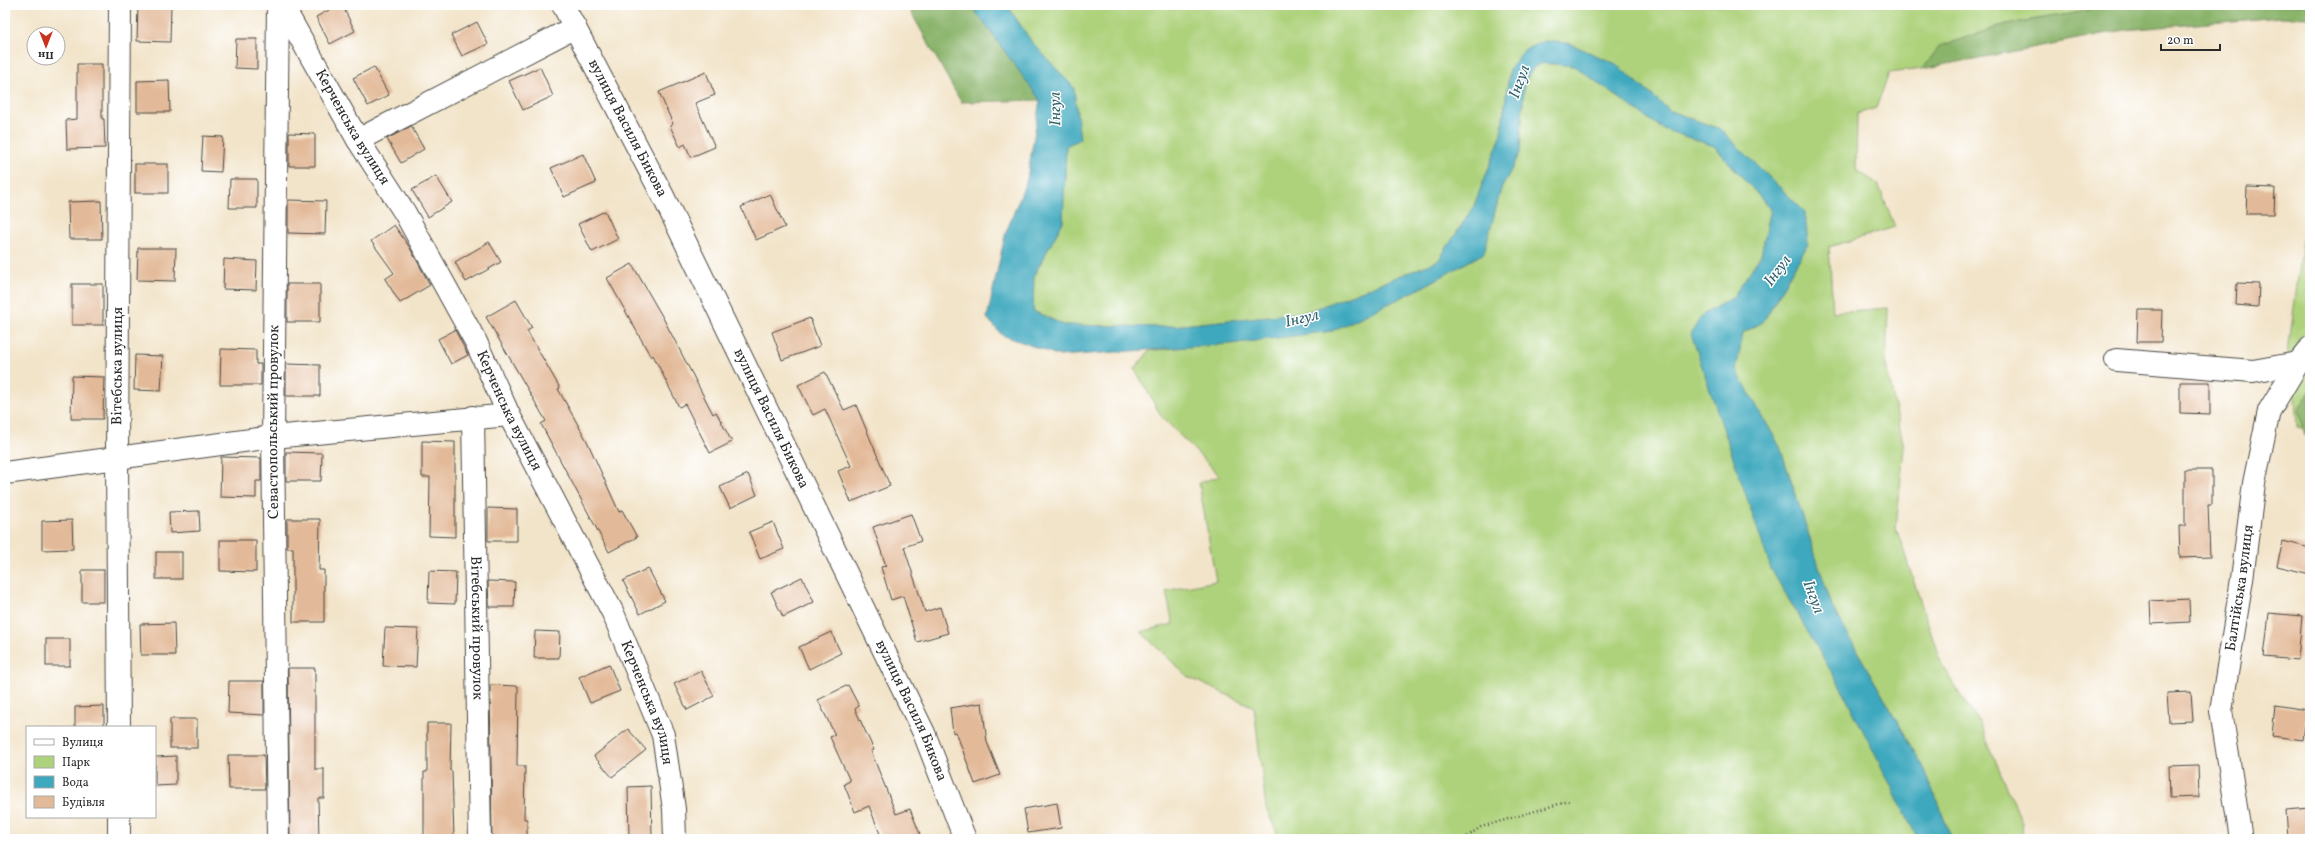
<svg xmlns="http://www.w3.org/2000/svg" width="2315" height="844" font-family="Vollkorn,serif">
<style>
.green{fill:#aed27b;stroke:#6c7e53}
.forest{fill:#8ab46b;stroke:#5a704b}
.water{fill:#3ea8be;stroke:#346a74}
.building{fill:#e3ba99}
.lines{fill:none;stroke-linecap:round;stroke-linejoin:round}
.minor-casing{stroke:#494743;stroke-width:24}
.path{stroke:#494743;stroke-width:2.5;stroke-dasharray:1 3;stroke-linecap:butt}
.minor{stroke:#fff;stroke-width:22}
.labels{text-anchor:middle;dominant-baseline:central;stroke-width:3;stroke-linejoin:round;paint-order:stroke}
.street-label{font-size:15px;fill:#2b2b2b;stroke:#fff}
.water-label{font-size:16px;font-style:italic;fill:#34636d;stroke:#fff}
</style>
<rect width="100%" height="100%" fill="#fff"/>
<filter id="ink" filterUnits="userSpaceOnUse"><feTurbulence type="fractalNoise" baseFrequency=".025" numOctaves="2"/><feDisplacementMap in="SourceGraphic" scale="8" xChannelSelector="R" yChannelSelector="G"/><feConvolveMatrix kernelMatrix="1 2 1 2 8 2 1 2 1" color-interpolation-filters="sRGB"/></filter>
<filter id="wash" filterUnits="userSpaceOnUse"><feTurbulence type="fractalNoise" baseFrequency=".012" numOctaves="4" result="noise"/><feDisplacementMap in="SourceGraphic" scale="16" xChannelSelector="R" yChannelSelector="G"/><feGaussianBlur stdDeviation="0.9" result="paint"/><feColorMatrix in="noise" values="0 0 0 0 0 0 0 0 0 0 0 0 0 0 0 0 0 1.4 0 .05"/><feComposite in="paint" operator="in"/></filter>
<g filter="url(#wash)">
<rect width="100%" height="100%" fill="#f2e4c9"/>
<!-- green -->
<g class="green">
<path d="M1007,5H2099L2082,12L2007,24L1941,46L1922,69L1889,73L1876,108L1857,114L1856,170L1878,184L1895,227L1829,247L1833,312L1888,308L1886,365L1904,447L1896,528L1942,666L1980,725L2022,822L2023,839H1952L1923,766L1833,609L1780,447L1736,370L1743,333L1763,322L1808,244L1720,129L1670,111L1616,64L1568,43L1510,69L1500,139L1473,208L1438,261L1307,312L1163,327L1064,325L1033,311L1034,275L1063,222L1066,146L1074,88L1031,41Z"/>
<path d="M1543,63L1574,66L1663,129L1714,146L1771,209L1761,255L1733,297L1701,316L1771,569L1845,695L1918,839H1280L1266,808L1254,707L1188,677L1141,632L1173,624L1166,591L1216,581L1199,483L1220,476L1161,416L1135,369L1149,351L1332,331L1419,289L1484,253L1501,189L1520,153L1524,83L1534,67Z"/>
<path d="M2310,190V430L2297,427L2295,399L2287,359Z"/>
</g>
<!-- forest -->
<g class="forest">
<path d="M907,5H971L1040,100L961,102Z"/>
<path d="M2099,5H2310V18L2281,17L2124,30L1922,69L1940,46L2007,24L2082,12Z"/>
<path d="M2310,391V436L2305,435L2298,409Z"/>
</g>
<!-- water -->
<path class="water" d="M971,5H1007L1031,41L1074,88L1080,139L1066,146L1063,222L1034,275L1033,311L1064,325L1163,327L1307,312L1438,261L1473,208L1500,139L1510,69L1524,50L1544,41L1568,43L1616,64L1670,111L1720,129L1805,212L1808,244L1763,322L1743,333L1736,370L1780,447L1833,609L1923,766L1952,839H1918L1845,695L1771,569L1691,334L1701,316L1733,297L1761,255L1771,209L1714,146L1663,129L1574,66L1543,63L1534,67L1524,83L1520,153L1501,189L1484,253L1419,289L1332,331L1231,344L1060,356L1002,335L987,318L1005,235L1027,179L1040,100Z"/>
<g id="blocks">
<!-- building -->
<g class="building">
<path d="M138,5H171L170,42L137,41Z"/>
<path d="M338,5H342L355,31L330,44L316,17Z"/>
<path d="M477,22L488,44L462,56L451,35Z"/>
<path d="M236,39H257V69L235,68Z"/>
<path d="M77,64H102V119H104L105,148L67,149L66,120L77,119Z"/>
<path d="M374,67L389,95L368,106L353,78Z"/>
<path d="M540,67L553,96L523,110L509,81Z"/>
<path d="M706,72L715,95L695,103L715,147L691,157L685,144L680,147L670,126L673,124L659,92Z"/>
<path d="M169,80L170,112H137V81Z"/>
<path d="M411,126L424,149L401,163L387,139Z"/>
<path d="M289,133L315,134V166H289Z"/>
<path d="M203,136L223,137L221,172L201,171Z"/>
<path d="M583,154L596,183L564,197L551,168Z"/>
<rect x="135" y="164" width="33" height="29"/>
<path d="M436,176L452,202L428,217L412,190Z"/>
<path d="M230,179H257V208H229Z"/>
<path d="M2247,187L2275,188L2274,214H2246Z"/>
<path d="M770,194L785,227L756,240L741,207Z"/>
<path d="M288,200L326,201L325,234L288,233Z"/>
<path d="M101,201L102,239H69L68,202Z"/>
<path d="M605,211L618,239L592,252L578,224Z"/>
<path d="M394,225L410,248L430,285L400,303L385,279L394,273L371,241Z"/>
<path d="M489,242L501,262L466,282L455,262Z"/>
<path d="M138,248H176L175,281L137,280Z"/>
<path d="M224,259L257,261L256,290L223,289Z"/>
<path d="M632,264L662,316L713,414L716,412L732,442L710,453L685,404L679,407L653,355L651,357L607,278Z"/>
<path d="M2237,283L2259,284L2258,307L2236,305Z"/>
<rect x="72" y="284" width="31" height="41"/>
<rect x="287" y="284" width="33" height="38"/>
<path d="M516,300L532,328L527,331L560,388L558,389L587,441L619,512L622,510L637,537L609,552L541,424L546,421L486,317Z"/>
<path d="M2138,310H2162L2161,342H2137Z"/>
<path d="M810,318L820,346L782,360L772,332Z"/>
<path d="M455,330L468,355L451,364L438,339Z"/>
<path d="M221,349L256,350V364H261V385H220Z"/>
<path d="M135,355L163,356L161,391L134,390Z"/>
<path d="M286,364L320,365V396H286Z"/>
<path d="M825,372L844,410L856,405L890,486L851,502L838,471L851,466L825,409L813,415L798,385Z"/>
<path d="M72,376L104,377L103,419H71Z"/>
<path d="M2180,382H2210V414L2180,413Z"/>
<path d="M422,441L455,442V537L429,536L430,477H422Z"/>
<path d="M286,452L322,453L321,481H286Z"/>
<path d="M221,457L261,458V481H256V498L220,497Z"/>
<path d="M2185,470H2212V505H2208L2210,557L2180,558L2179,526H2185Z"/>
<path d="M748,474L757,495L730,508L720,487Z"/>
<path d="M488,508L517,509V541H488Z"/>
<path d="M199,511L200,531L170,533L169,512Z"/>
<path d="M911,514L921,541L904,547L925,612L940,607L948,633L917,642L903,596L891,600L881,567L886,566L873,527Z"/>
<path d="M287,519H320L319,570H324V622H293V548H287Z"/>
<path d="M72,520L73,549L42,550V521Z"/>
<path d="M773,522L784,549L760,559L749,532Z"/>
<path d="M220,540H256V572L220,571Z"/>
<path d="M2283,541L2310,548V574L2277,566Z"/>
<rect x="156" y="552" width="26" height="27"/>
<path d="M648,568L665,601L640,614L623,581Z"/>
<rect x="82" y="570" width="22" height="32"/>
<path d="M429,571L456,572L455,604L428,603Z"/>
<path d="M802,577L814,602L783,617L771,592Z"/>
<path d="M488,581L515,582L514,607H489Z"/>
<path d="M2189,599L2190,622L2151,624L2150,601Z"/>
<path d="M2269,613L2302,616L2298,660L2264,657Z"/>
<path d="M174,623L175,655H141L140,624Z"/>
<path d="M385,628L418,629L416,667L383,666Z"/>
<path d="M535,631L560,632L559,658H534Z"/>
<path d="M831,632L841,653L809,669L799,647Z"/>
<rect x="46" y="639" width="24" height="27"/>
<path d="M609,664L620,691L590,703L579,677Z"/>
<path d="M288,668H315V769H324V798H318L319,839H290Z"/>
<path d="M701,671L714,696L687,710L674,684Z"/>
<path d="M229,681H264V715L228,713Z"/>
<path d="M490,685L518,686L517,766H525L524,819H527V839H492Z"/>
<path d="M848,685L859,706L855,709L874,750L871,751L896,814L910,809L920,834L908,839H882L869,806L855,812L844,784L850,781L830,737L835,735L818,700Z"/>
<path d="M2191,692L2193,721L2169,722L2167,693Z"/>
<path d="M982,703L987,742L1000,775L975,784L956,732L953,733L950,708Z"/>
<path d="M2275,705L2307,710L2303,740L2272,736Z"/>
<path d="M104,706V727H75V707Z"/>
<rect x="170" y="719" width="27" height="29"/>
<path d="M427,723H451L450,771H452L454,839H424V772H427Z"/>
<path d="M628,729L646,750L612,777L594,756Z"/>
<path d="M228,755H264L265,789H229Z"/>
<path d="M176,756V785L155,786V757Z"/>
<path d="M2198,765L2199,797L2170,798L2169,766Z"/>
<path d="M651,786L652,839H629L628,787Z"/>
<path d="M1057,803L1061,828L1028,833L1024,809Z"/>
<path d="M2310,808V839H2288L2286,810Z"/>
</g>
</g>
</g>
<g filter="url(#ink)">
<use href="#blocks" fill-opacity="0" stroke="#494743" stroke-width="1"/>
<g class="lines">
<!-- minor casing -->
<g class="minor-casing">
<g id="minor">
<path id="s1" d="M282,5L358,140L405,213L476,342L509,415L613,613L663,735L674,809L675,839"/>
<path id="s2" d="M563,5L663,196L924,733L965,839"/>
<path d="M358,140L575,27"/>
<path d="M2116,360L2253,371L2298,363"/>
<path id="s3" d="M473,417L480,839"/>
<path d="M5,473L273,437L509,415"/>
<path id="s4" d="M119,727L117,457L120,5"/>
<path d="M119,817V839"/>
<path id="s5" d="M278,839L273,437L278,5"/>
<path id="s6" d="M2241,839L2221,711L2242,579L2254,483L2269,411L2298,363L2310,348"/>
</g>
</g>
<!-- path -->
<path class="path" d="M1464,839L1481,827L1569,801"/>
<!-- minor -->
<use href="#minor" class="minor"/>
</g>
</g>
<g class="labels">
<!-- street labels -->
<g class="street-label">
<text stroke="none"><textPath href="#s1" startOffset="141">Керченська вулиця</textPath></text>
<text stroke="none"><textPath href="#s2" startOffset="139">вулиця Василя Бикова</textPath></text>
<text stroke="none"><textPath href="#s4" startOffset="361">Вітебська вулиця</textPath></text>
<text stroke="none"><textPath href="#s1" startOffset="465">Керченська вулиця</textPath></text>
<text stroke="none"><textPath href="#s2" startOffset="463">вулиця Василя Бикова</textPath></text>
<text stroke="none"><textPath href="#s5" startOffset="417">Севастопольський провулок</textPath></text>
<text stroke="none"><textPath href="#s6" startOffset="254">Балтійська вулиця</textPath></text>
<text stroke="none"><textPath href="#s3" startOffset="211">Вітебський провулок</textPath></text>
<text stroke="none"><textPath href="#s1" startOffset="789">Керченська вулиця</textPath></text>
<text stroke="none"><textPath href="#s2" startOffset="787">вулиця Василя Бикова</textPath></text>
</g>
<!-- water labels -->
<g class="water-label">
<text transform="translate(1520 82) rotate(-70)">Інгул</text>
<text transform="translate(1056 109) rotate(-91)">Інгул</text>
<text transform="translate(1778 271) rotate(-53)">Інгул</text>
<text transform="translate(1302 319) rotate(-13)">Інгул</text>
<text transform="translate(1813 597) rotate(69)">Інгул</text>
</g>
</g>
<!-- margin -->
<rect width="2315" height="844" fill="none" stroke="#fff" stroke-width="20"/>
<!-- legend -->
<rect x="26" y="726" width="130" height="92" fill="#ffffff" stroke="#aaaaaa"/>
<rect x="34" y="739" width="20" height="6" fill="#ffffff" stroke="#aaaaaa"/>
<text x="62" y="746" font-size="12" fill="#2b2b2b">Вулиця</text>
<rect x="34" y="756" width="20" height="12" fill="#aed27b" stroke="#aaaaaa"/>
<text x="62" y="766" font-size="12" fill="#2b2b2b">Парк</text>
<rect x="34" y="776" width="20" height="12" fill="#3ea8be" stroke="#aaaaaa"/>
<text x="62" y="786" font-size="12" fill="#2b2b2b">Вода</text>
<rect x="34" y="796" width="20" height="12" fill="#e3ba99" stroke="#aaaaaa"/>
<text x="62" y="806" font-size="12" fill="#2b2b2b">Будівля</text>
<!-- north arrow -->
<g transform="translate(46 46) rotate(180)"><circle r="19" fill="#ffffff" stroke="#aaaaaa"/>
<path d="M0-3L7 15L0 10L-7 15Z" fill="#c8321e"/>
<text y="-6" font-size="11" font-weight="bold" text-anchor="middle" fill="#2b2b2b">Пн</text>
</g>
<!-- scale -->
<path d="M2161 44v6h59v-6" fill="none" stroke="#2b2b2b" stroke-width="2"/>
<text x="2167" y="44" font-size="12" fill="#2b2b2b" stroke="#ffffff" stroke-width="3" paint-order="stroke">20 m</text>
</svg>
